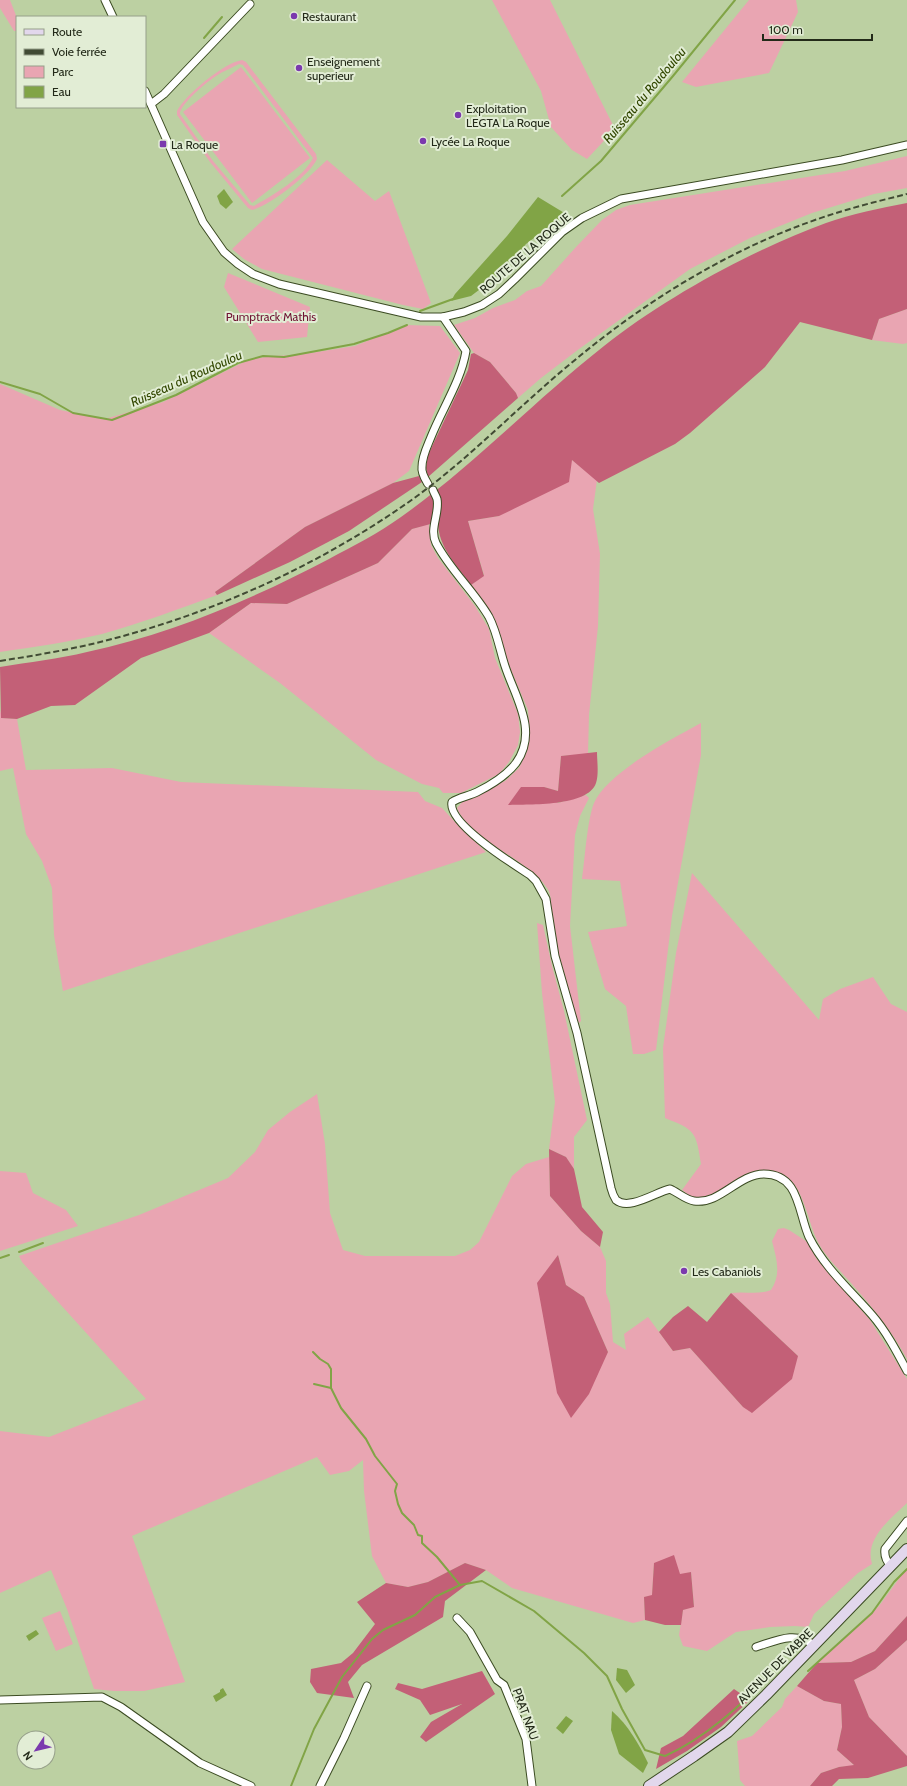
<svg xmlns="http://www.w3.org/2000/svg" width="907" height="1786" font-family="Cabin,sans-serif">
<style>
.green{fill:#e9a5b2;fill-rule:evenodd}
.forest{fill:#c36077}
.water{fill:#81a446}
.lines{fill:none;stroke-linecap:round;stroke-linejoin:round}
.stream{stroke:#81a446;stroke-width:2}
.street-casing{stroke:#3b4b22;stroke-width:9}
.secondary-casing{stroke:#3b4b22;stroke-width:12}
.street{stroke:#fff;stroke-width:7}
.secondary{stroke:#e2d7ec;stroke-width:10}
.rail{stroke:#414b34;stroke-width:2;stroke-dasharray:6 3;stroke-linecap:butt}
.poi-dot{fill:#7b39ae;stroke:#e2edd5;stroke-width:1.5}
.labels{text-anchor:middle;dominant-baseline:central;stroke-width:4;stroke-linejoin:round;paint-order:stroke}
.poi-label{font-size:12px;fill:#232a19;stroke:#e2edd5;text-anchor:start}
.street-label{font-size:12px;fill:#232a19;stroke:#e2edd5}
.park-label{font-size:12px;fill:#701333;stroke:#e2edd5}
.water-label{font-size:13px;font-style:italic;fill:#324700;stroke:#e2edd5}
</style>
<rect width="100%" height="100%" fill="#bcd0a2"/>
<!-- green -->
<g class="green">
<path d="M0,0H10L17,18V31H14L0,8Z"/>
<path d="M492,0H550L615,129L587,159L572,150L551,127L541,91Z"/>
<path d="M749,0H796L798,12L769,73L696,87L682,82Z"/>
<path d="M242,60L246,62L316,154L317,159C310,175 269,206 252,210L248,208L210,162L177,115V111C186,94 224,63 242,60ZM239,64L243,65L313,158C303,178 273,195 254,206L250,205L213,161L180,114C179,105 208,81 216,76C223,71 232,68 239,64Z"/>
<path d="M241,67L310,158L252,203L183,112Z"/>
<path d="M907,156V188L874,194L812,213L750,238L690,269L579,349L541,378L518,398L516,393L490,362L474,353L454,325L475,318L493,308L515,300L527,291L541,286L576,247L602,220L616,210L630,205L845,171Z"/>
<path d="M327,160L375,201L389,191L431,303L423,309L403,305L262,269L244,259L232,249Z"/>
<path d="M228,273L310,307L307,337L258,342L224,287Z"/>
<path d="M907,309V343L903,344L872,340L879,319Z"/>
<path d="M406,325L440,326L460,353L409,471L393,483L305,527L215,592L217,595C179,609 141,623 102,634C69,642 34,647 0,652V384L60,410L105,419L163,402L248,360L272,356L298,355L355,346Z"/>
<path d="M572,460L597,480L593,509L600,554L598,626L589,715L588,754L561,756L558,791L544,787L558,803L586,795L589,798L580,816L575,835L570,926L581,1021L579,1023C576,1018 575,1011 573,1006C563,977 556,948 551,917C550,908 553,896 547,888C527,858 470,841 457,808L465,799L505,781L519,768L527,751L530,734L528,710L511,670L494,621L471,585L484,575L468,521L499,516Z"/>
<path d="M429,524L431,545L438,558L475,606L489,629L495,658L518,714L520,732L518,745L509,762L499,774L461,793H443L439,788L422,784L376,760L280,683L209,633L251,603L287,604L378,563L412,529Z"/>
<path d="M0,709L2,718L17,719L26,770L112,768L181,782L418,792L425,801L442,808L455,822L486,852L63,991L54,935L52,888L42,861L26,834L13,768L0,771Z"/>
<path d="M701,723V755L672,916L656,1050L644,1054H633L626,1006L605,989L588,932L627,926L620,881L582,879C585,859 587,821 594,803C608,772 672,739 701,723Z"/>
<path d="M692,873L819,1020L823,999L840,989L873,977L891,1004L907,1012V1359C892,1331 872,1307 851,1283C838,1268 824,1256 816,1238C809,1222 803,1191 790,1180C783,1173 772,1171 762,1170C743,1170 712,1203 692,1197C689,1196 685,1192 682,1190L701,1164C696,1131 695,1130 665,1118L663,1048L676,953Z"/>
<path d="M537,923L543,925L552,966L564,1011L587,1120L574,1137V1169L566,1157L549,1149L555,1102L542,993Z"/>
<path d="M317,1094L325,1144L330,1213L343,1250L365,1256H455L470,1250L479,1242L512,1176L526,1164L549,1157L550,1196L581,1231L600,1247L606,1261V1293L610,1304L613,1342L626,1350L624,1334L648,1317L673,1351L690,1348L743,1407L798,1356L731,1293C745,1291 758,1295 771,1290C782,1274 776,1257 772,1241L778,1229L784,1228L789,1230L809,1243L816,1258L870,1320L907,1379V1503C891,1518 864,1539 872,1564L858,1573L814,1614L808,1627L795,1626L770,1627L736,1632L707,1651L683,1646L679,1635L683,1610L694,1606L691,1572L680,1575L654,1563L652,1596L644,1597L645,1620L633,1623L512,1588L486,1570L465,1563L428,1582L408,1587L386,1583L372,1556L364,1491L363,1460L349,1471L330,1475L317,1457L132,1536L185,1682L144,1691H114L94,1689L67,1609L51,1570L0,1593V1431L49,1437L146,1399L22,1262L19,1256L139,1215L228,1178L255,1152L268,1130L290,1112ZM558,1255L566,1285L584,1297L608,1352L557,1393Z"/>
<path d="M0,1171L26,1173L33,1193L66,1210L78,1226L0,1251Z"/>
<path d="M907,1568V1616L875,1651L851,1662L817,1663L863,1622L879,1606Z"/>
<path d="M60,1611L73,1644L56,1651L42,1618Z"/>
<path d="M907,1640V1756L869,1717L854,1680L875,1669Z"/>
<path d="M797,1686L824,1701L841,1704L842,1727L837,1750L855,1766L839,1767L821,1773L810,1786H745L740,1780L737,1741L752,1736L782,1707L785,1699Z"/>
</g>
<!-- forest -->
<g class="forest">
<path d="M907,203V309L879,319L872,340L800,322L765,367L690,433L675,444L599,483L572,460L569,482L499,516L468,521L484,576L471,585C457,566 438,547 438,522L412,529L378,563L287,604L251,603L209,633L141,658L75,705L51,706L17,719L1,718L0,667C29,662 59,659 87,652C171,634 253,599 329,559C353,546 379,533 401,517C473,466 534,401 604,346C666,297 752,250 826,223C852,214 880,208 907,203Z"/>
<path d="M474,353L490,362L516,393L518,398L428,477L426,468L428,455L468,370L471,354Z"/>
<path d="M419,476L422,482L349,531L290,562L217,595L215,592L305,527L393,483Z"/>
<path d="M597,752C597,761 599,774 596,783C588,807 529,804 508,805L521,787H544L558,791L561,756Z"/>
<path d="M549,1149L566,1157L574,1169L582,1207L603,1232L600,1247L581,1231L550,1196Z"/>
<path d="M558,1255L566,1285L584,1297L608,1352L589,1394L571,1418L557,1393L537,1283Z"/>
<path d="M731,1293L798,1356L792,1379L752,1413L743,1407L690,1348L673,1351L659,1332L673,1317L688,1306L707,1322Z"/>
<path d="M674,1555L680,1574L691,1572L694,1607L683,1610L681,1625H665L645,1620L644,1597L652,1595L654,1563Z"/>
<path d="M465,1563L486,1570L445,1601L443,1617L362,1665L348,1682L354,1698L317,1693L310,1682L311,1669L341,1663L353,1653L375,1624L357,1602L386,1583L408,1587L428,1582Z"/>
<path d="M907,1616V1640L875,1669L854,1680L869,1717L907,1756V1766L868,1778L839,1779L832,1786H810L821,1773L839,1767L854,1765L837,1750L842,1727L841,1704L824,1701L797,1686L817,1663L851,1662L875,1651Z"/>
<path d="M482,1671L495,1694L426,1742L420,1737L431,1722L462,1704L430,1715L420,1700L395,1689L398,1683L422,1689Z"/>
<path d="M734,1689L750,1700L721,1727L687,1751L656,1769L661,1748L683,1736Z"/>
</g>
<!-- water -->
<g class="water">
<path d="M224,189L233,202L226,209L220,204L217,196Z"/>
<path d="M538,197L566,214L526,244L500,274L471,296L451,301L455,294L507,236Z"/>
<path d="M36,1630L39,1634L29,1641L26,1636Z"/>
<path d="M617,1668L627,1670L635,1685L626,1693L616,1680Z"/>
<path d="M223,1688L227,1695L216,1702L213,1696L220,1692V1690Z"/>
<path d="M612,1711C628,1725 639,1744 648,1763L643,1773L619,1754L611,1730Z"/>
<path d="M566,1716L573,1721L563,1734L556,1728Z"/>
</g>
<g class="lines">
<!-- stream -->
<g class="stream">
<path d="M204,38L222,17"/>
<path d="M562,196L601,161L673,76L735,0"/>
<path d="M420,311L453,299"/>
<path d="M0,382L40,394L73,413L112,420L176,395L238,363L263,356L284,357L354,344L388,333L407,325"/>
<path d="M19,1252L43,1243"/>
<path d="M0,1258L9,1255"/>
<path d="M313,1352L320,1359L328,1364L331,1369V1388L341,1408L366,1439L375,1456L397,1484L395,1491L398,1504L402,1513L414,1525L418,1535L422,1536V1543L437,1557L460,1585"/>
<path d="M314,1384L331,1388"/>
<path d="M808,1671L872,1613L894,1582L907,1569"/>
<path d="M291,1786L314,1729L342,1677L372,1639L383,1630L415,1615L435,1597L460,1585L482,1581L534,1611L584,1653L607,1676L622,1709L645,1750L665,1756C712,1735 748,1697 786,1661"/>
</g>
<!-- street casing -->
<g class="street-casing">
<g id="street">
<path d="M105,0L113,17"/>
<path d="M145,91L203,222L224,252L238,264L253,274L279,284L421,317H443L464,312L482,305L499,294L515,279L562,232L582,218L621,199L842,160L907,145"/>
<path d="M151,104L164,94L250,4"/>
<path d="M428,484C425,479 421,473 422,467C422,456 427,447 431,437C442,409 461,381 466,351L443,317"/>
<path d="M433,490C434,493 436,496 437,499C440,513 429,529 436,543C450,570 474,591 489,617C497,632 500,651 505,666C515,697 539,731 516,763C506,776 491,785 477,792C469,796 460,797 452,802C447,823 513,864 530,875L536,881L546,899L555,956L577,1033L611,1188C612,1192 614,1197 616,1200C629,1211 656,1192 670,1189C677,1192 686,1200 694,1201C720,1205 738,1174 764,1174C800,1174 798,1213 809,1237C824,1267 850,1290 872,1315C886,1331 897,1352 907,1371"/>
<path d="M891,1566C886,1561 884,1556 885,1549L907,1521"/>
<path d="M457,1618L470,1632L497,1680L504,1685L526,1739L532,1786"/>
<path d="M756,1647C778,1640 795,1631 814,1645"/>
<path d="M0,1700L102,1697L121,1707L200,1763L251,1786"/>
<path d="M320,1786L344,1738L367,1686"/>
</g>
</g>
<!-- secondary casing -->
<g class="secondary-casing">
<path id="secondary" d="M649,1786L694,1756L728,1732L766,1695L907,1549"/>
</g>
<!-- street -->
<use href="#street" class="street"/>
<!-- secondary -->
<use href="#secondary" class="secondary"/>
<!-- rail -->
<path class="rail" d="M0,661C31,656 62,651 92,644C201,618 308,571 400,508C464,465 516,408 575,360C654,294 747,239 846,210C866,204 887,199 907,194"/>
</g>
<!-- markers -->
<g class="poi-dot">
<circle cx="294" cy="16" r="4"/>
<circle cx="299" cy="68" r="4"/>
<circle cx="458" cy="115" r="4"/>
<circle cx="423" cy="141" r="4"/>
<rect x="159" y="140" width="8" height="8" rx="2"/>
<circle cx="684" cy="1271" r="4"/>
</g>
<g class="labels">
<!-- poi labels -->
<g class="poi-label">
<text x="302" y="16">Restaurant</text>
<text x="307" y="61">Enseignement<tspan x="307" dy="14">superieur</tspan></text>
<text x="466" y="108">Exploitation<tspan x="466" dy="14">LEGTA La Roque</tspan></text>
<text x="431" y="141">Lycée La Roque</text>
<text x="171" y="144">La Roque</text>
<text x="692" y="1271">Les Cabaniols</text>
</g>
<!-- street labels -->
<g class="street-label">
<text transform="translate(525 253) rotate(-41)">ROUTE DE LA ROQUE</text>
<text transform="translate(775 1666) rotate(-45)">AVENUE DE VABRE</text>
<text transform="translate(526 1714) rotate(70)">PRAT NAU</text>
</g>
<!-- park labels -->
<g class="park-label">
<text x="271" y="316">Pumptrack Mathis</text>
</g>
<!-- water labels -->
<g class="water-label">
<text transform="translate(644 95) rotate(-50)">Ruisseau du Roudoulou</text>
<text transform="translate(186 378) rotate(-24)">Ruisseau du Roudoulou</text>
</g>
</g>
<!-- legend -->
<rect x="16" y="16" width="130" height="92" fill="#e2edd5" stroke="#969f8a"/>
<rect x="24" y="29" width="20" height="6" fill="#e2d7ec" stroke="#969f8a"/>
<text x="52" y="36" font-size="12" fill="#232a19">Route</text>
<rect x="24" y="49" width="20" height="6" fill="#414b34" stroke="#969f8a"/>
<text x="52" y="56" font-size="12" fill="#232a19">Voie ferrée</text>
<rect x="24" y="66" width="20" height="12" fill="#e9a5b2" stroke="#969f8a"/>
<text x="52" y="76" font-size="12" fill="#232a19">Parc</text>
<rect x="24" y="86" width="20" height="12" fill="#81a446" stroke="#969f8a"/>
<text x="52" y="96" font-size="12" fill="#232a19">Eau</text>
<!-- north arrow -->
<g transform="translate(36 1750) rotate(235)"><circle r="19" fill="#e2edd5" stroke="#969f8a"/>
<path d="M0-3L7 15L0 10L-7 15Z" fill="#7b39ae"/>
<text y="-6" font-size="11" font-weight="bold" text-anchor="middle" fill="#232a19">N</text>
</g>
<!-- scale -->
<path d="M763 34v6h109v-6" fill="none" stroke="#232a19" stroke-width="2"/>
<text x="769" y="34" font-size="12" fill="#232a19" stroke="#e2edd5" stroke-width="3" paint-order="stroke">100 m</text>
</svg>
